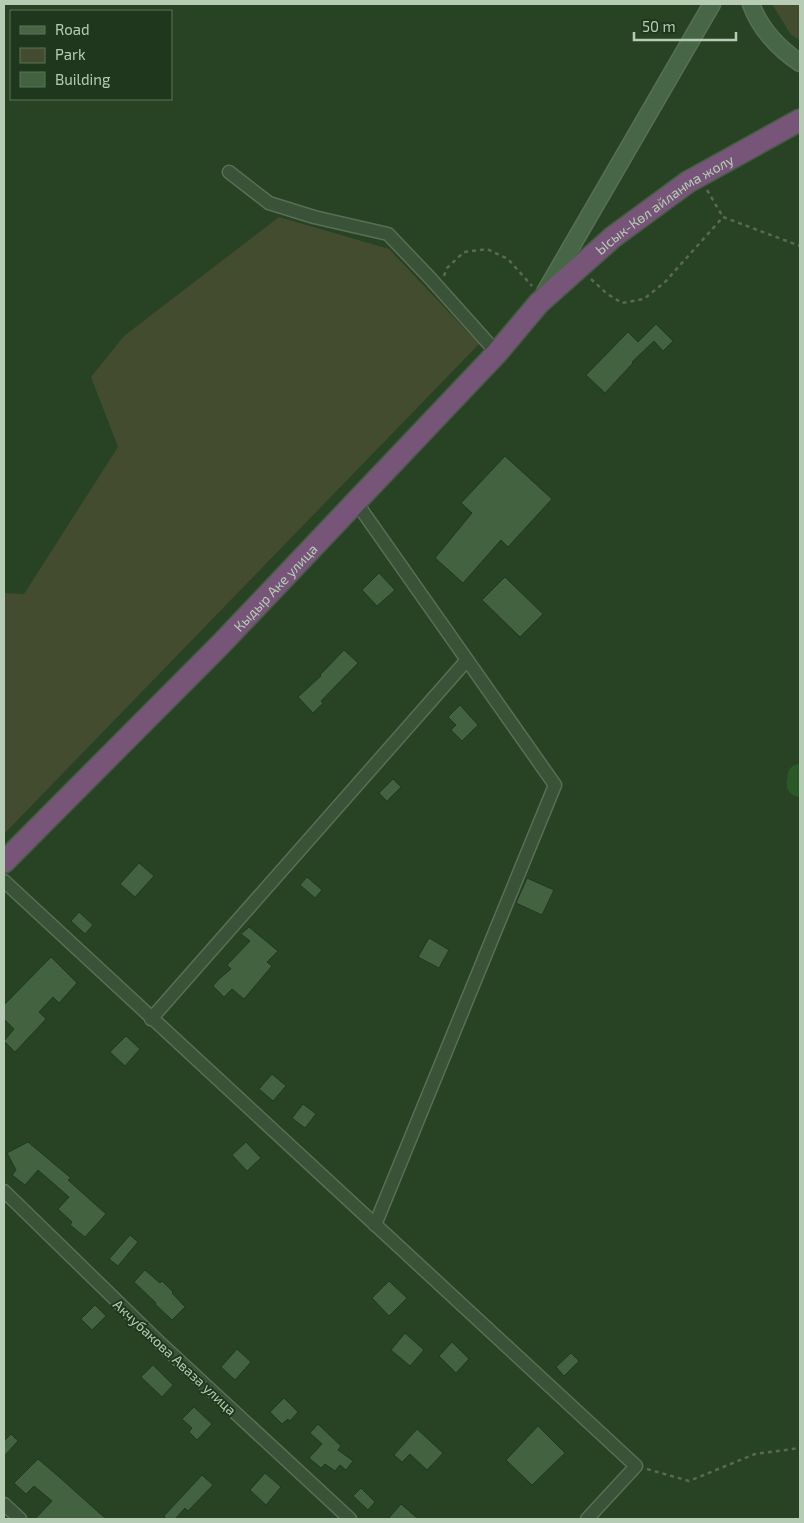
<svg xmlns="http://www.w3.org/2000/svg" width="804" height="1523" font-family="'Exo 2',sans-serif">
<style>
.green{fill:#434c2e}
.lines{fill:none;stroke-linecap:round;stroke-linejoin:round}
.river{stroke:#2b5827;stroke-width:25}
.building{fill:#436240;stroke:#21391f}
.street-casing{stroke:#586f56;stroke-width:15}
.secondary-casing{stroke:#586f56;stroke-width:19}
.highway-casing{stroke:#455c43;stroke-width:24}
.path{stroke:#5c694d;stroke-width:2.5;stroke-dasharray:4 4;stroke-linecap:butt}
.street{stroke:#3a5238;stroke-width:12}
.secondary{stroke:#476646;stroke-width:16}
.highway{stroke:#775579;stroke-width:21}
.labels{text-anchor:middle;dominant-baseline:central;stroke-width:4;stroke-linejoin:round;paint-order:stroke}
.street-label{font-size:14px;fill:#b6ccb5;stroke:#1f381d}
</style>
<rect width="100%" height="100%" fill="#274324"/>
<!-- green -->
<g class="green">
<path d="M772,4H800V40L791,35Z"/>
<path d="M279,217L389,249L479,344L4,834V593L24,594L118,447L91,377L124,336Z"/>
</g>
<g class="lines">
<!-- river -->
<path class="river" d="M799,784L800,776"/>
</g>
<!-- building -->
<g class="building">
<path d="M656,324L673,341L663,351L654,341L632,362L633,363L605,393L586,375L628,332L638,342Z"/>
<path d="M505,456L552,499L508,547L501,540L463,583L435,558L472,513L461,503Z"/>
<path d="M379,573L395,590L377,606L362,590Z"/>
<path d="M505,577L543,614L520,637L482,600Z"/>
<path d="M344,650L358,663L321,701L323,703L313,713L298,697L321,676L320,675Z"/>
<path d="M460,705L478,725L462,741L451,730L456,725L448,717Z"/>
<path d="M393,779L401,787L387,801L379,793Z"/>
<path d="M139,863L154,876L135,897L120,884Z"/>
<path d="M307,877L322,890L315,898L300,885Z"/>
<path d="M527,878L554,890L542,915L516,903Z"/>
<path d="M79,912L93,925L85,934L71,921Z"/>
<path d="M249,927L278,951L267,962L272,966L244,999L232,989L224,997L213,986L219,979L231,969L227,965L250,941L241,934Z"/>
<path d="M429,938L449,950L439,968L418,957Z"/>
<path d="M51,957L77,983L59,1003L53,997L39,1012L46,1019L15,1052L4,1041L14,1029L4,1019V1005Z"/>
<path d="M126,1036L140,1049L125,1066L110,1052Z"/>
<path d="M272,1074L286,1086L273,1101L259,1089Z"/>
<path d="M303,1104L316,1114L305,1128L292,1118Z"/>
<path d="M28,1142L71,1178L68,1180L106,1214L85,1237L70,1225L72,1222L58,1209L69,1197L38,1170L25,1185L12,1175L16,1170L7,1153Z"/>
<path d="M246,1142L261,1158L247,1171L232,1155Z"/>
<path d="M130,1235L138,1242L118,1266L109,1259Z"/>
<path d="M145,1270L160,1283L162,1281L173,1292L172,1293L185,1307L172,1320L155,1304L156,1303L134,1282Z"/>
<path d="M389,1281L407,1298L389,1316L372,1298Z"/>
<path d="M95,1305L106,1316L92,1330L81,1319Z"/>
<path d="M405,1333L424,1350L410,1366L391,1350Z"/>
<path d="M452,1342L469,1359L456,1373L439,1356Z"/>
<path d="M237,1349L251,1362L235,1380L221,1367Z"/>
<path d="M571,1353L579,1361L564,1376L556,1367Z"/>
<path d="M153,1365L173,1385L162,1397L141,1377Z"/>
<path d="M284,1398L298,1412L290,1421L288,1419L282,1424L270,1412Z"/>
<path d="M194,1407L212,1424L197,1440L189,1432L192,1428L182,1419Z"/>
<path d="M318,1424L341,1446L338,1450L353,1461L346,1470L340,1465L335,1471L325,1464L321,1468L309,1458L322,1444L310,1433Z"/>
<path d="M538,1426L565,1453L532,1485L506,1460Z"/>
<path d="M417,1429L443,1453L427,1470L410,1454L402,1462L394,1455Z"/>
<path d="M11,1434L18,1441L4,1456V1441Z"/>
<path d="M38,1459L58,1476L106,1519H35L52,1501L34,1486L26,1494L14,1483Z"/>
<path d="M265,1473L281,1487L266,1505L250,1490Z"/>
<path d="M202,1475L213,1485L188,1511L185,1508L175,1519H166L164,1516Z"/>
<path d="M361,1488L375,1502L368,1510L353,1496Z"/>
<path d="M401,1504L408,1510L418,1519H388Z"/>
</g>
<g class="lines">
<!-- street casing -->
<g class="street-casing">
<g id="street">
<path d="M229,172L269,203L314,217L388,234L430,278L497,353"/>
<path d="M356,502L555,785L375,1225"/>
<path d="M4,881L636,1466L587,1519"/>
<path d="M151,1019L467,660"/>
<path d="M4,1191L160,1343L350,1519"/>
<path d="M4,1504L20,1519"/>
</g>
</g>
<!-- secondary casing -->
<g class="secondary-casing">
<g id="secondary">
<path d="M751,4C760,29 778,48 800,63"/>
<path d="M545,292L712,4"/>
</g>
</g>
<!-- highway casing -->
<g class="highway-casing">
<g id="highway">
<path id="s1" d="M4,862L221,644L497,353L539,303L613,237L688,182L800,120"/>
</g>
</g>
<!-- path -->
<g class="path">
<path d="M707,190L723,217"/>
<path d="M444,276L447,268L464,252L487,249L508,259L532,286"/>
<path d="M591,279L606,293L622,303L644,299L665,282L723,217L800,246"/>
<path d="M647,1469L689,1481L755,1454L800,1448"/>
</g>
<!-- street -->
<use href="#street" class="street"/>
<!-- secondary -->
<use href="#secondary" class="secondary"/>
<!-- highway -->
<use href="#highway" class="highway"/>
</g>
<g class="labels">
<!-- street labels -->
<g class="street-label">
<text stroke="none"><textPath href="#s1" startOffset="934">Ысык-Көл айланма жолу</textPath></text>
<text stroke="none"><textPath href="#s1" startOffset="386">Кыдыр Аке улица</textPath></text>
<text transform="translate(175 1357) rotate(43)">Акчубакова Аваза улица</text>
</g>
</g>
<!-- border -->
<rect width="804" height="1523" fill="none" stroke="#b6ccb5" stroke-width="10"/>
<!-- legend -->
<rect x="10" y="10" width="162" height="90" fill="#1f381d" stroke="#5b735a"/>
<rect x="20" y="26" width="25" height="8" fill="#476646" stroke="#5b735a"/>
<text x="55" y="35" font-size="15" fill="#b6ccb5">Road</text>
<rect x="20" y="48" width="25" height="15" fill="#434c2e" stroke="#5b735a"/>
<text x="55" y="60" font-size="15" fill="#b6ccb5">Park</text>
<rect x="20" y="72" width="25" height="15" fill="#436240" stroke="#5b735a"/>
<text x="55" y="85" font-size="15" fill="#b6ccb5">Building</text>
<!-- scale -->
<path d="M634 32v8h102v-8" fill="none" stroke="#b6ccb5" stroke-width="2.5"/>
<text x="642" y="32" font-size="15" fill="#b6ccb5" stroke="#1f381d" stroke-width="4" paint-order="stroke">50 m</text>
</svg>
